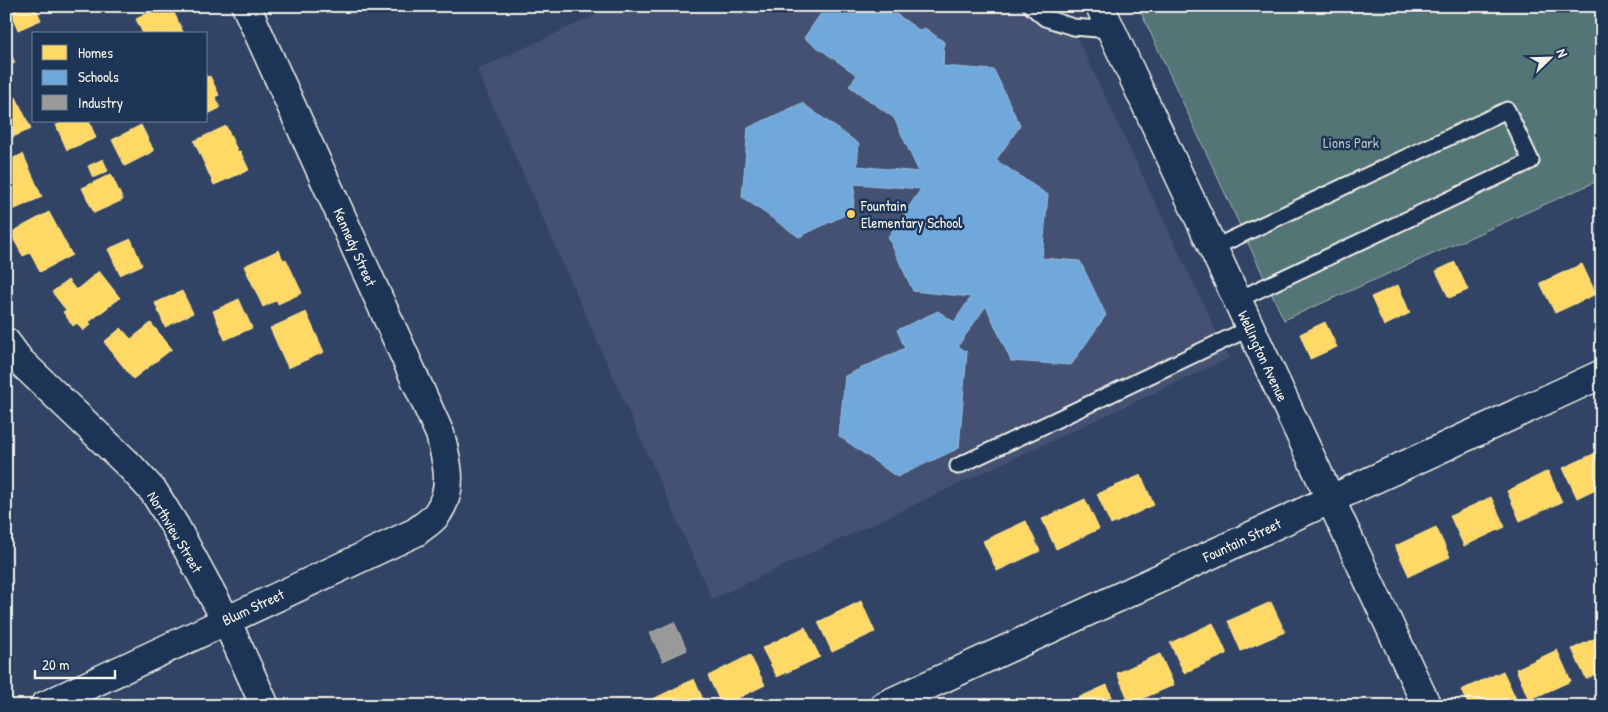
<svg xmlns="http://www.w3.org/2000/svg" width="1608" height="712" font-family="'Patrick Hand',sans-serif">
<style>
.built{fill:#455173}
.green{fill:#537576;stroke:#a4b3af}
.homes{fill:#ffd966;stroke:#fce08d}
.schools{fill:#6fa8dc;stroke:#97bee0}
.industry{fill:#999;stroke:#b4b3b1}
.lines{fill:none;stroke-linecap:round;stroke-linejoin:round}
.service-casing{stroke:#f4f1e8;stroke-width:19}
.minor-casing{stroke:#f4f1e8;stroke-width:31}
.service{stroke:#1d3557;stroke-width:15}
.minor{stroke:#1d3557;stroke-width:28}
.poi-dot{fill:#ffd166;stroke:#1d3557;stroke-width:2}
.labels{text-anchor:middle;dominant-baseline:central;stroke-width:5;stroke-linejoin:round;paint-order:stroke}
.park-label{font-size:15px;fill:#b4bfba;stroke:#1d3557}
.poi-label{font-size:15px;fill:#f4f1e8;stroke:#1d3557;text-anchor:start}
.street-label{font-size:15px;fill:#f4f1e8;stroke:#1d3557}
</style>
<rect width="100%" height="100%" fill="#324466"/>
<filter id="ink" filterUnits="userSpaceOnUse"><feTurbulence type="fractalNoise" baseFrequency=".02" numOctaves="2"/><feDisplacementMap in="SourceGraphic" scale="10" xChannelSelector="R" yChannelSelector="G"/><feConvolveMatrix kernelMatrix="1 2 1 2 8 2 1 2 1" color-interpolation-filters="sRGB"/></filter>
<g filter="url(#ink)">
<!-- built -->
<path class="built" d="M615,6H1062L1229,358L712,599L477,70Z"/>
<!-- green -->
<path class="green" d="M1138,6H1602V179L1284,320Z"/>
<!-- homes -->
<g class="homes">
<path d="M8,6H35L41,20L18,30Z"/>
<path d="M161,6H171L184,34H143L136,19Z"/>
<path d="M6,44L15,63L6,67Z"/>
<path d="M206,75L207,77L210,76L219,95L215,97L220,108L206,115Z"/>
<path d="M16,97L31,129L6,140V101Z"/>
<path d="M66,121H89L96,138L67,150L56,125Z"/>
<path d="M141,125L154,151L125,166L112,140Z"/>
<path d="M226,126L238,152L240,151L249,170L214,185L194,141Z"/>
<path d="M23,154L42,197L13,210L6,196V161Z"/>
<path d="M103,159L108,171L93,178L88,166Z"/>
<path d="M111,174L123,200L94,213L82,188Z"/>
<path d="M49,212L72,255L40,272L30,253L23,256L10,233Z"/>
<path d="M131,239L142,265L120,275L108,249Z"/>
<path d="M279,250L283,260L286,259L302,293L278,304L277,300L263,307L244,266Z"/>
<path d="M1455,262L1468,290L1449,298L1436,271Z"/>
<path d="M1582,264L1596,294L1555,313L1540,283Z"/>
<path d="M99,271L120,298L89,322L91,324L83,331L77,323L73,326L63,312L66,310L52,292L68,280L76,290Z"/>
<path d="M1398,285L1410,313L1384,326L1371,297Z"/>
<path d="M182,291L193,313L165,327L155,303Z"/>
<path d="M239,299L252,328L225,340L213,311Z"/>
<path d="M306,312L324,352L288,368L270,328Z"/>
<path d="M1325,322L1337,347L1310,359L1300,334Z"/>
<path d="M151,323L172,349L133,379L104,342L121,328L131,339Z"/>
<path d="M1602,450V486L1577,498L1563,468Z"/>
<path d="M1548,471L1562,502L1520,521L1507,491Z"/>
<path d="M1141,475L1154,505L1111,525L1097,494Z"/>
<path d="M1491,497L1505,527L1464,546L1450,516Z"/>
<path d="M1085,499L1099,529L1056,549L1042,519Z"/>
<path d="M1026,521L1040,551L997,571L983,541Z"/>
<path d="M1436,527L1450,557L1409,576L1395,546Z"/>
<path d="M861,601L875,632L832,652L818,622Z"/>
<path d="M1271,602L1285,632L1241,651L1228,621Z"/>
<path d="M1213,623L1227,654L1184,673L1170,643Z"/>
<path d="M805,627L820,657L777,677L762,648Z"/>
<path d="M1602,635V671L1586,679L1572,649Z"/>
<path d="M1557,650L1571,681L1529,700L1516,669Z"/>
<path d="M1160,654L1174,685L1130,704L1117,673Z"/>
<path d="M750,655L765,685L722,706L708,676Z"/>
<path d="M1503,671L1517,701L1507,706H1469L1461,690Z"/>
<path d="M694,679L706,706H654L651,700Z"/>
<path d="M1107,685L1116,706H1065L1064,704Z"/>
</g>
<!-- schools -->
<path class="schools" d="M826,6H885L919,30L925,28L944,42L943,66L994,70L1020,126L996,160L1048,195L1042,258L1080,261L1106,315L1071,365L1011,361L986,306L958,346L967,352L959,448L897,477L839,436L845,376L905,348L897,330L938,311L954,322L971,297L913,291L888,237L921,189L855,184L853,211L799,237L742,197L748,128L802,103L859,144L857,166L919,172L894,118L849,86L857,75L804,38Z"/>
<!-- industry -->
<g class="industry">
<path d="M674,622L687,650L663,661L650,633Z"/>
<path d="M1318,699L1321,706H1302Z"/>
</g>
<g class="lines">
<!-- service casing -->
<g class="service-casing">
<g id="service">
<path d="M1031,6L1045,18L1073,27L1111,30"/>
<path d="M1213,248L1507,110L1531,161L1237,300"/>
<path d="M958,466L1250,328"/>
</g>
</g>
<!-- minor casing -->
<g class="minor-casing">
<g id="minor">
<path d="M1100,6L1427,706"/>
<path d="M6,342L20,361L130,466L154,492L175,526L226,620L265,706"/>
<path d="M44,706L416,532C422,527 432,521 437,514C455,488 447,462 440,434L246,6"/>
<path d="M883,706L1602,374"/>
</g>
</g>
<!-- service -->
<use href="#service" class="service"/>
<!-- minor -->
<use href="#minor" class="minor"/>
</g>
</g>
<!-- markers -->
<circle class="poi-dot" cx="851" cy="214" r="5"/>
<g class="labels">
<!-- park labels -->
<g class="park-label">
<text x="1351" y="142">Lions Park</text>
</g>
<!-- poi labels -->
<g class="poi-label">
<text x="861" y="205">Fountain<tspan x="861" dy="17">Elementary School</tspan></text>
</g>
<!-- street labels -->
<g class="street-label">
<text transform="translate(355 247) rotate(66)">Kennedy Street</text>
<text transform="translate(1263 356) rotate(65)">Wellington Avenue</text>
<text transform="translate(175 532) rotate(59)">Northview Street</text>
<text transform="translate(1242 540) rotate(-25)">Fountain Street</text>
<text transform="translate(253 607) rotate(-25)">Blum Street</text>
</g>
</g>
<!-- margin -->
<rect width="1608" height="712" fill="none" stroke="#1d3557" stroke-width="25"/>
<rect x="12" y="12" width="1583" height="687" fill="none" stroke="#f4f1e8" stroke-width="2" filter="url(#ink)"/>
<!-- legend -->
<rect x="32" y="32" width="175" height="90" fill="#1d3557" stroke="#738091"/>
<rect x="42" y="45" width="25" height="15" fill="#ffd966" stroke="#738091"/>
<text x="78" y="58" font-size="15" fill="#f4f1e8">Homes</text>
<rect x="42" y="70" width="25" height="15" fill="#6fa8dc" stroke="#738091"/>
<text x="78" y="82" font-size="15" fill="#f4f1e8">Schools</text>
<rect x="42" y="95" width="25" height="15" fill="#999999" stroke="#738091"/>
<text x="78" y="108" font-size="15" fill="#f4f1e8">Industry</text>
<!-- north arrow -->
<g transform="translate(1550 58) rotate(67)" stroke="#1d3557" stroke-width="4" paint-order="stroke">
<path d="M0-4L9 19L0 12L-9 19Z" fill="#f4f1e8"/>
<text y="-8" font-size="14" font-weight="bold" text-anchor="middle" fill="#f4f1e8">N</text>
</g>
<!-- scale -->
<path d="M35 670v8h80v-8" fill="none" stroke="#f4f1e8" stroke-width="2.5"/>
<text x="42" y="670" font-size="15" fill="#f4f1e8" stroke="#1d3557" stroke-width="4" paint-order="stroke">20 m</text>
</svg>
